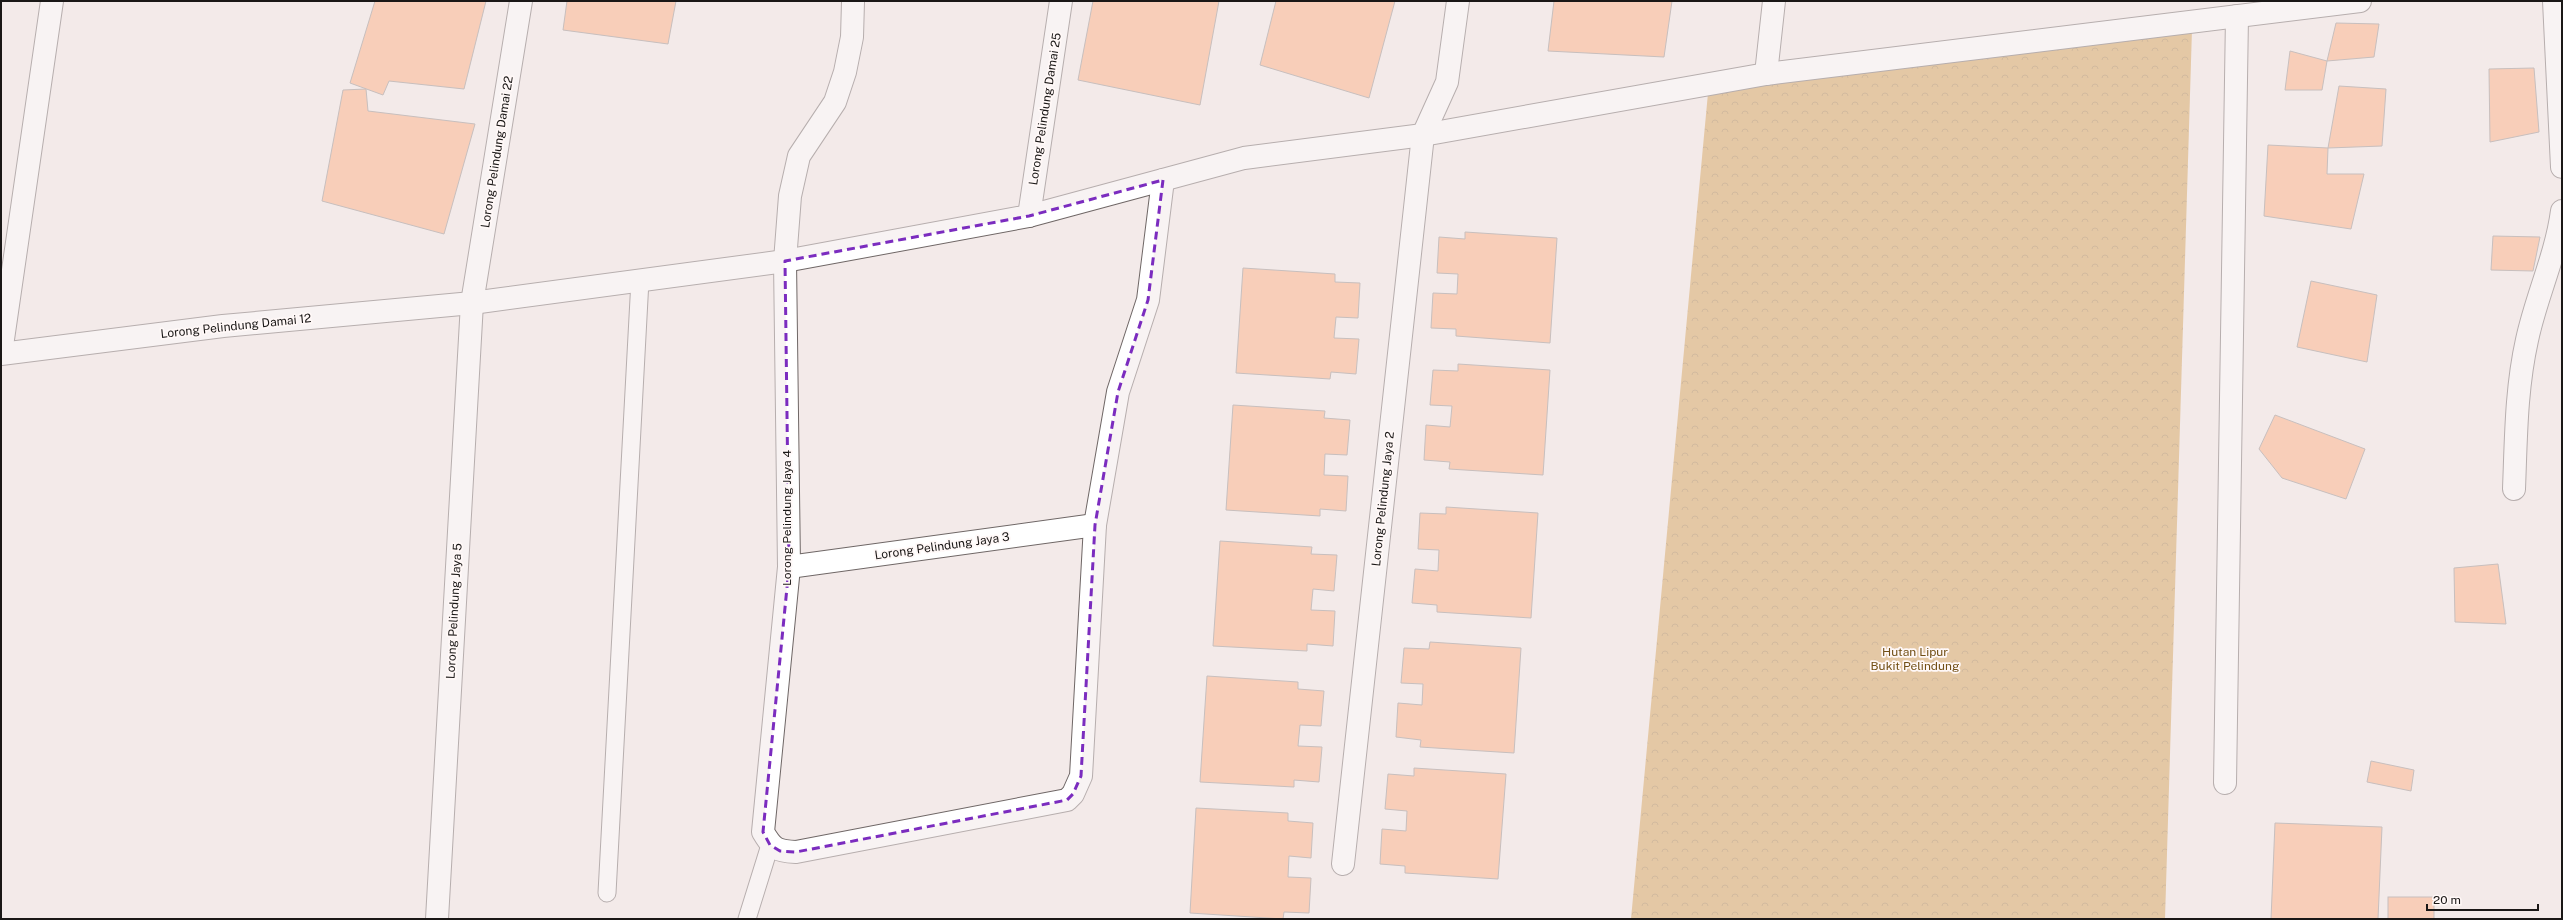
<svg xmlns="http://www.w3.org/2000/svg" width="2563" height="920" font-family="'Public Sans',sans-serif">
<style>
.forest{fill:url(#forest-crowns)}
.building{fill:#fead7f;stroke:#948c89}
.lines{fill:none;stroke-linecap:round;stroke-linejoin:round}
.lane-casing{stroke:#6f6766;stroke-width:19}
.street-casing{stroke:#6f6766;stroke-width:24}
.lane{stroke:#fff;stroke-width:17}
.street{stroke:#fff;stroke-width:22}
.marked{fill:none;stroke:#7b2cbf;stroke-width:3;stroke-dasharray:8 5;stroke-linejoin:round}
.labels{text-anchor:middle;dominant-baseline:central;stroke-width:3.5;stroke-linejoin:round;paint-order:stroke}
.street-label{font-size:12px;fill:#1a1716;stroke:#fff8f7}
.park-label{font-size:12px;fill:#724f15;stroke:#fff8f7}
</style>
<defs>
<pattern id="forest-crowns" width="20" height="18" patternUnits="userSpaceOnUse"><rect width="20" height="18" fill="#d3a053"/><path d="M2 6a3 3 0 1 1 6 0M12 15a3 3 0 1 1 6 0" fill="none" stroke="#aa8144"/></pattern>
</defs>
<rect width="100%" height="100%" fill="#f3eae9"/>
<!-- forest -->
<path class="forest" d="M2192,29L2165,919H1631L1708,93Z"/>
<!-- building -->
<g class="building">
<path d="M375,1H486L464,89L389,81L383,95L350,83Z"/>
<path d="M567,1H676L668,44L563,30Z"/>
<path d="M1093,1H1219L1200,105L1078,80Z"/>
<path d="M1276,1H1395L1369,98L1260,65Z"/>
<path d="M1554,1H1672L1664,57L1548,51Z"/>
<path d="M2336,23L2379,24L2374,57L2327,61Z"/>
<path d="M2290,51L2327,61L2322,90H2285Z"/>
<path d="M2534,68L2539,132L2490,142L2489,69Z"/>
<path d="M2339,86L2386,89L2382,146L2328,148Z"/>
<path d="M366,89L368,111L475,124L444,234L322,201L343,90Z"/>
<path d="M2268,145L2328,148L2327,174H2364L2351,229L2264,216Z"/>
<path d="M1465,232L1557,238L1550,343L1456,336V329L1431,328L1433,293L1457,294L1458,274L1437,273L1439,237L1465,239Z"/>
<path d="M2493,236L2540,237L2533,271L2491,270Z"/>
<path d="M1243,268L1335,274V282L1360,283L1358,318L1336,317L1334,338L1359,339L1356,374L1331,372L1330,379L1236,373Z"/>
<path d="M2311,281L2377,295L2367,362L2297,347Z"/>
<path d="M1458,364L1550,370L1543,475L1449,469L1450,462L1424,460L1426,425L1450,427L1452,406L1430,405L1433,370L1458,371Z"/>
<path d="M1233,405L1325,411L1324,418L1350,420L1347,455L1325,454L1324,475L1348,476L1346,511L1320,509V516L1226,510Z"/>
<path d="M2275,415L2365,449L2346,499L2282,478L2259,449Z"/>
<path d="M1446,507L1538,513L1531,618L1437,612V605L1412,603L1415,569L1438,571L1439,550L1418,549L1420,513L1446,514Z"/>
<path d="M1220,541L1312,547L1311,554L1337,555L1334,591L1313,589L1311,610L1335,611L1333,646L1307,644V651L1213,646Z"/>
<path d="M2498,564L2506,624L2455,622L2454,568Z"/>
<path d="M1430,642L1521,648L1514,753L1420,747L1421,740L1396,737L1398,703L1422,705L1423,684L1401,683L1404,648L1429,649Z"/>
<path d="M1207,676L1298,682V689L1324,691L1321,726L1300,725L1298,746L1322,747L1319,782L1294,780V787L1200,782Z"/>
<path d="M2371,761L2414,770L2411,791L2367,782Z"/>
<path d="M1414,768L1506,774L1498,879L1405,873V866L1380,864L1382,829L1406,831L1407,811L1385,809L1388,774L1414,776Z"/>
<path d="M1196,808L1288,813V821L1313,823L1311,858L1289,856L1288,877L1311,878L1309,913L1284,912L1283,919L1190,913Z"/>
<path d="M2275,823L2382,827L2378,919H2271Z"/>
<rect x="2388" y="897" width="46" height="22"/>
</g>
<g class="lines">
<!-- lane casing -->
<g class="lane-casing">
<g id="lane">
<path d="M607,893L640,280"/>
<path d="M747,919L770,845"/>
</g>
</g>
<!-- street casing -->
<g class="street-casing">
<g id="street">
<path d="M2554,1L2562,167"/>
<path d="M853,2L852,37L845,72L835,102L799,156L790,196L785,261L789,567L763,832C773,849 776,851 796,852L1067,800L1073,794L1081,776L1095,525L1118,392L1148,300L1163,180"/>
<path d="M1766,74L1774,1"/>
<path d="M1029,216L1061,1"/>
<path d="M1,353L52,1"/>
<path d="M1,354L223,326L472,303L785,261L1029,216L1244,158L1423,135L1766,74L2360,1"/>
<path d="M2514,489C2516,439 2516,389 2527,340C2536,297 2556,256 2562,211"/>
<path d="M789,567L1095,525"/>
<path d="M2225,783L2237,16"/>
<path d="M1343,864L1423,135L1447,82L1458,1"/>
<path d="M437,919L472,303L521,1"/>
</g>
</g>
<!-- lane -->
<use href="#lane" class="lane"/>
<!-- street -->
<use href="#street" class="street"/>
</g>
<!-- marked area -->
<path d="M0 0H2563V920H0ZM1163,180L1148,300L1118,392L1095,525L1081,776L1073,794L1067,800L796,852L780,851L770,845L763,832L789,567L785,261L1029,216Z" fill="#f3eae9" fill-opacity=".55" fill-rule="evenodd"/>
<path class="marked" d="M1163,180L1148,300L1118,392L1095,525L1081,776L1073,794L1067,800L796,852L780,851L770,845L763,832L789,567L785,261L1029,216Z"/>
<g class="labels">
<!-- street labels -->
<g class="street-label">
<text transform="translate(1045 109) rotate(-81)">Lorong Pelindung Damai 25</text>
<text transform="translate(497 152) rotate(-81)">Lorong Pelindung Damai 22</text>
<text transform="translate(236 326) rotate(-6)">Lorong Pelindung Damai 12</text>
<text transform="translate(1383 499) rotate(-84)">Lorong Pelindung Jaya 2</text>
<text transform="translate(787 518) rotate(-90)">Lorong Pelindung Jaya 4</text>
<text transform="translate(942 546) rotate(-8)">Lorong Pelindung Jaya 3</text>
<text transform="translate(454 611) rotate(-87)">Lorong Pelindung Jaya 5</text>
</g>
<!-- park labels -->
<g class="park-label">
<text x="1915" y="652">Hutan Lipur<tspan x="1915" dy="14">Bukit Pelindung</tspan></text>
</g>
</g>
<!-- border -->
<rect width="2563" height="920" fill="none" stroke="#1a1716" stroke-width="4"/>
<!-- scale -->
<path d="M2427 904v6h111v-6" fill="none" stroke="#1a1716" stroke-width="2"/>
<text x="2433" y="904" font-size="12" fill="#1a1716" stroke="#fff8f7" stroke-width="3" paint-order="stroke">20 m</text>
</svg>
